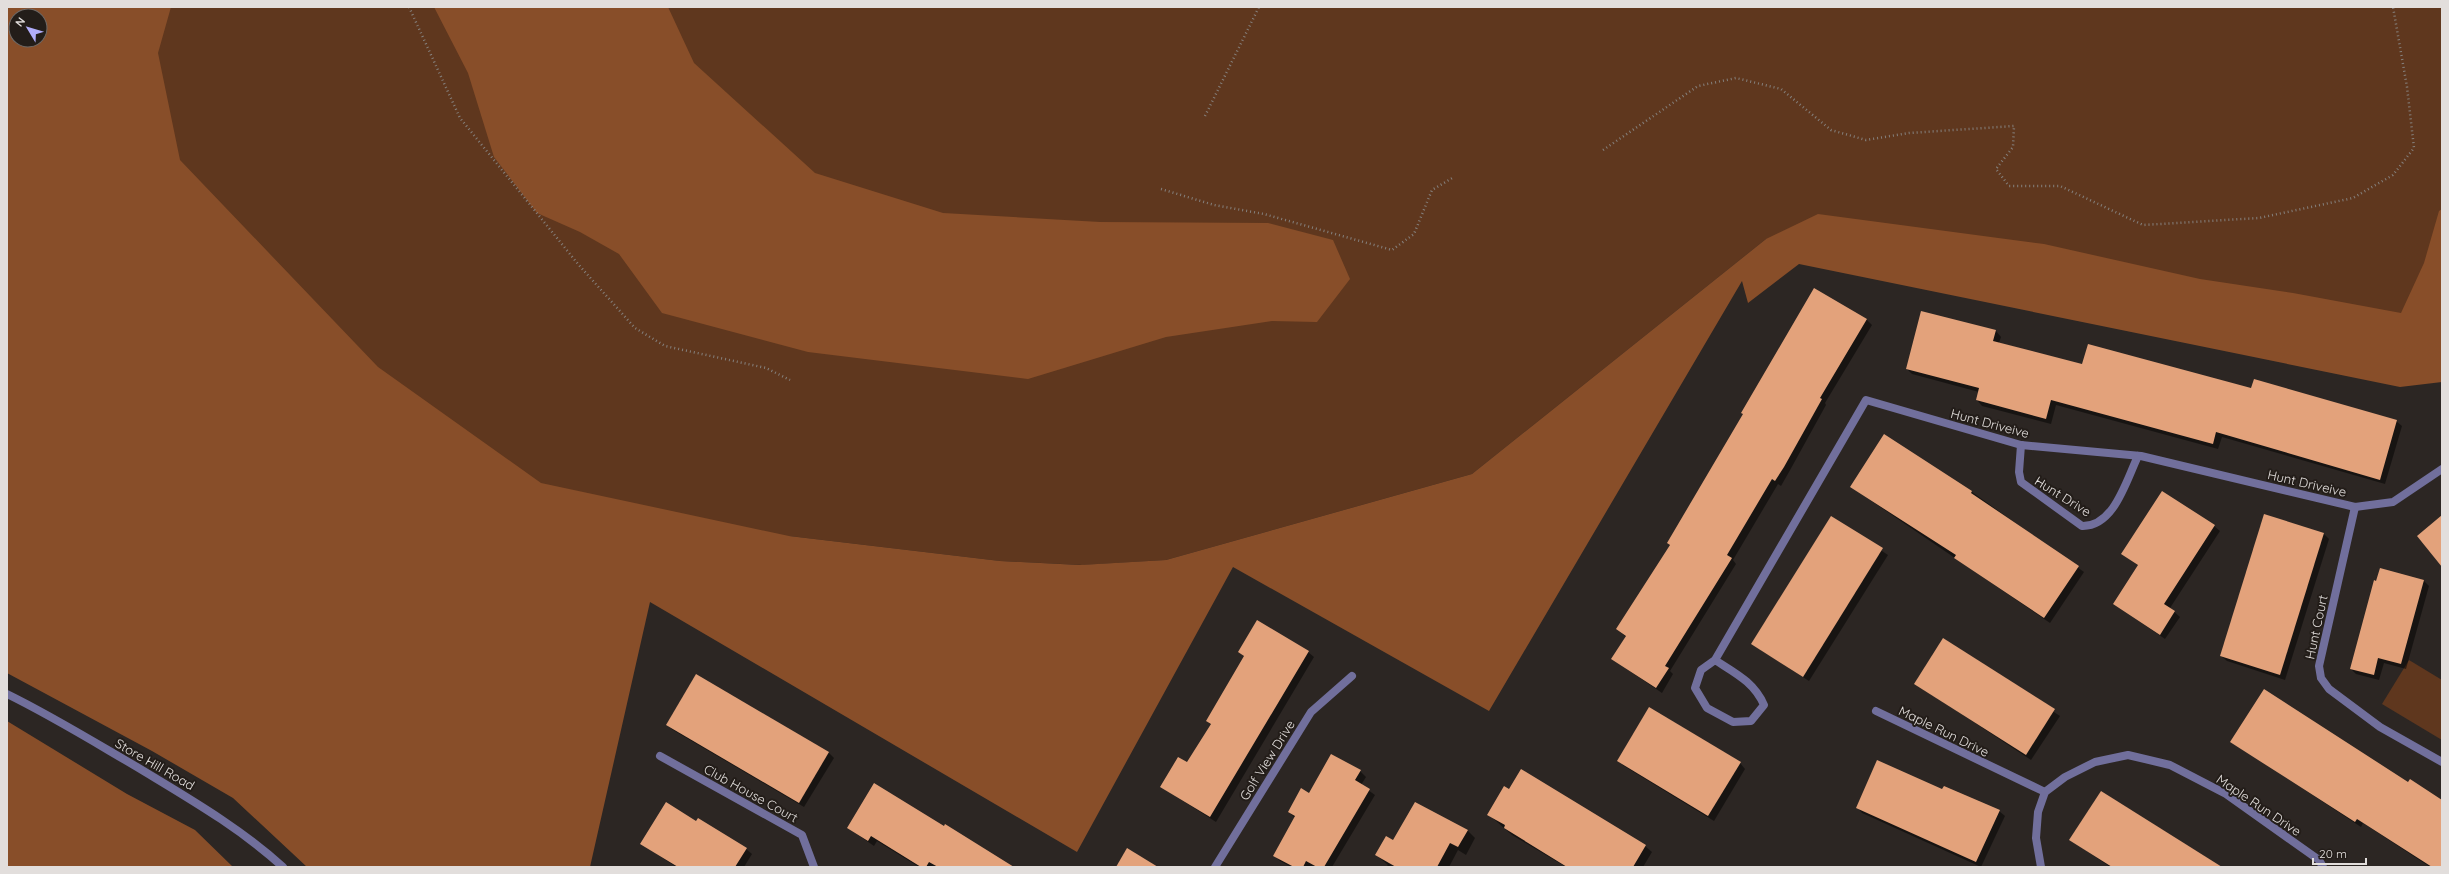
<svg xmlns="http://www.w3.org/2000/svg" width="2449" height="874" font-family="Quicksand,sans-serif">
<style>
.green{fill:#5f371e}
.forest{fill:#884e29;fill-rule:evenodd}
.shadow{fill:#0007}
.building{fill:#e3a27b}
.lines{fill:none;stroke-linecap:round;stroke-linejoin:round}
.path{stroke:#85807d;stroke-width:2.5;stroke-dasharray:1 3;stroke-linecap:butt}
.minor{stroke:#716f9c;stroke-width:8}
.labels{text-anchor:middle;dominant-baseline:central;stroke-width:4;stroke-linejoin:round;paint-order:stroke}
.street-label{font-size:13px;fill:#e2dedc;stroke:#231d19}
</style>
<rect width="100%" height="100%" fill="#2c2623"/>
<!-- green -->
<g class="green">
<path d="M99,7H2442V367L1766,239L1472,474L1166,560L1082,565L1000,561L789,536L650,601L107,241Z"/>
<path d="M2409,660L2442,680V740L2382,704Z"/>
</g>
<!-- forest -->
<g class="forest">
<path d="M7,7H171L158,53L180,160L378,367L541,483L789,536L1000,561L1080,565L1166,560L1472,474L1766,239L1818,214L2044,244L2200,279L2293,293L2401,313L2424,263L2439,211L2442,209V382L2400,387L1799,264L1748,303L1742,281L1489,711L1233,567L1077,852L650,602L590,867H307L233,798L152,751L7,673ZM16,16H40V40H16Z"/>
<path d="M434,7H668L694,63L815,173L943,213L1100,222L1268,223L1333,240L1350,279L1317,322L1272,321L1166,337L1028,379L808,352L662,313L619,254L580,232L537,213L494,157L468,73Z"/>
<path d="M7,721L127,794L195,830L233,867H7Z"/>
</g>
<!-- shadow -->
<g class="shadow">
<path d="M1866,319L1872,325L1825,403L1826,405L1789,472L1781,486L1778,484L1733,560L1736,564L1670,671L1673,674L1662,693L1612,659L1626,637L1617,629L1670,546L1668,543Z"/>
<path d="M1996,331L2001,337L1999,343L2083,365L2252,389L2396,421L2402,426L2385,484L2222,437L2218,449L2056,405L2051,424L1982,406L1977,400L1979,392L1912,374L1907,369Z"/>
<path d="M1884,435L1972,492L2084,572L2050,623L1851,487Z"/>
<path d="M1831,517L1888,555L1809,681L1752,644Z"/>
<path d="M2214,526L2220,531L2170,608L2180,617L2165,639L2114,604L2139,566L2122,554Z"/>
<path d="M2323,533L2329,539L2285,680L2227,661L2221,656Z"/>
<path d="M2424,581L2429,586L2406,669L2384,663L2379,680L2356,674L2351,669Z"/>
<path d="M1944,640L2060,716L2031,760L1916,684Z"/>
<path d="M1239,652H1308L1314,657L1216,822L1161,787L1188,764L1211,725L1207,721L1245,657Z"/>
<path d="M667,725L828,752L834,758L804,807L673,730Z"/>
<path d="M2231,741L2408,783L2442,801V867H2430L2363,823L2361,827Z"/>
<path d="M1618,761L1740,763L1745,769L1714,821L1624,766Z"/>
<path d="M1360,771L1366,777L1361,785L1375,795L1332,867H1291L1280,861L1274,855L1295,818L1289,812L1310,794Z"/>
<path d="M1509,791L1645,846L1652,852L1643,867H1566L1512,835L1488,814Z"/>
<path d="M1857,807L1999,811L2005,816L1981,867L1862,813Z"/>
<path d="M696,822L746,849L752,854L744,867H676L642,844Z"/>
<path d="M848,828L1010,867H919L877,841L874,846Z"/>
<path d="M1467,830L1475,838L1466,855L1458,850L1449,867H1386L1388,865L1376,855L1393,842Z"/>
<path d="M2071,840L2215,867H2110Z"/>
</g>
<!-- building -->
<g class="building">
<path d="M1814,288L1867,319L1820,398L1822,399L1784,467L1775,481L1772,479L1727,555L1732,558L1665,666L1669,668L1656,688L1611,659L1626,636L1616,629L1670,545L1667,543L1743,414L1741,413Z"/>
<path d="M1921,311L1996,330L1993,341L2082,364L2088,344L2251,388L2254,379L2397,420L2380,480L2216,432L2213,444L2051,400L2046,419L1976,400L1979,388L1906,369Z"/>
<path d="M1884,434L1972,491L1971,493L2079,566L2044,618L1954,558L1956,555L1850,487Z"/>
<path d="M2162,491L2215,525L2164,604L2175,611L2160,635L2113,604L2138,565L2121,554Z"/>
<path d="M2264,514L2324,533L2280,675L2220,656Z"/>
<path d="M2442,515V567L2417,536Z"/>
<path d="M1831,516L1883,548L1803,677L1751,644Z"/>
<path d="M2380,568L2424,580L2401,664L2378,658L2374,675L2350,669L2374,580L2376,581Z"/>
<path d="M1257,620L1309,651L1210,817L1160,787L1178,757L1187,762L1211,724L1206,721L1244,656L1238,652Z"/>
<path d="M1943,638L2055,709L2026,755L1914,684Z"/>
<path d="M696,674L829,752L799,803L666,725Z"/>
<path d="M2264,689L2408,782L2410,779L2442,800V867H2432L2357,819L2355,822L2230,742Z"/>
<path d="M1649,707L1741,762L1708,816L1617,761Z"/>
<path d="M1331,754L1361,770L1355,780L1370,789L1324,867H1317L1306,861L1303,867H1294L1273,856L1295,816L1288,812L1301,788L1309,793Z"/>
<path d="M1877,760L1942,789L1944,786L2000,810L1976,862L1856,808Z"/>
<path d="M1521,769L1646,845L1633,867H1567L1504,828L1505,825L1487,815L1504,786L1509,789Z"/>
<path d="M874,783L944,826L945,824L1014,867H938L929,862L926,867H921L871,836L868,841L847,828Z"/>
<path d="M2101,791L2222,867H2112L2069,840Z"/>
<path d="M666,802L696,821L698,818L747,848L735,867H678L640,844Z"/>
<path d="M1415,802L1468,830L1458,847L1450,843L1437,867H1396L1375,855L1386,836L1393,840Z"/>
<path d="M1127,848L1158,867H1116Z"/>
</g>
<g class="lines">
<!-- path -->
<g class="path">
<path d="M409,7L460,118L578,264L635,328L665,346L766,368L790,380"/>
<path d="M1205,116L1259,7"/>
<path d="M1603,150L1698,86L1736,78L1781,89L1831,130L1866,140L1909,133L2014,126L2013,147L1996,169L2009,186H2060L2143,225L2259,218L2353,198L2393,175L2414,148L2407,87L2393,7"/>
<path d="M1161,189L1214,205L1264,214L1392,250L1414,234L1432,190L1454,177"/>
</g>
<!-- minor -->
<g class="minor">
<path d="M2021,445L2019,472L2021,482L2082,526C2114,527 2126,481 2138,456"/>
<path d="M2355,507L2319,666L2321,678L2329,689L2380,727L2442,762"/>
<path d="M1715,660C1735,673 1754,682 1764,705L1751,721L1733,722L1707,708L1695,688L1701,670L1715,660L1866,400L2021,445L2141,456L2355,507L2393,502L2442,469"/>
<path d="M7,694C52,716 94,742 137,767C188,798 239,827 283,867"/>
<path d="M1876,711L2045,792"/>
<path d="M660,756L802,835L814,867"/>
<path d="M1215,867L1311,712L1352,676"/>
<path d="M2041,867L2036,838L2038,812L2045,792L2065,777L2095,762L2128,755L2170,765L2226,794L2319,860L2323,867"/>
</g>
</g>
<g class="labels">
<!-- street labels -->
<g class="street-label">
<text transform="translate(1990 423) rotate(15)">Hunt Driveive</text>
<text transform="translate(2307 483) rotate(13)">Hunt Driveive</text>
<text transform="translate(2063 496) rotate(32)">Hunt Drive</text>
<text transform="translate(2316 627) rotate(-78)">Hunt Court</text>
<text transform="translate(1944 731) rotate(26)">Maple Run Drive</text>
<text transform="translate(1267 760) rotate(-58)">Golf View Drive</text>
<text transform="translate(155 764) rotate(30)">Store Hill Road</text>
<text transform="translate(751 793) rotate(29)">Club House Court</text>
<text transform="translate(2259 805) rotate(34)">Maple Run Drive</text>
</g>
</g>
<!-- border -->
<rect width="2449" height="874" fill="none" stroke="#e2dedc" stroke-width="16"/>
<!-- north arrow -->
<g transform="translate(28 28) rotate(308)"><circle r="19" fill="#231d19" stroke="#6f6a67"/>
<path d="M0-3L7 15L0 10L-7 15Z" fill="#b1adfa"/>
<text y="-6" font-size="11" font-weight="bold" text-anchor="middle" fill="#e2dedc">N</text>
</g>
<!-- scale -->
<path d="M2313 858v6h53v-6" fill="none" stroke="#e2dedc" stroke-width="2"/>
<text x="2319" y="858" font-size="12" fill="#e2dedc" stroke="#231d19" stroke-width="3" paint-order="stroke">20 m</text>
</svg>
